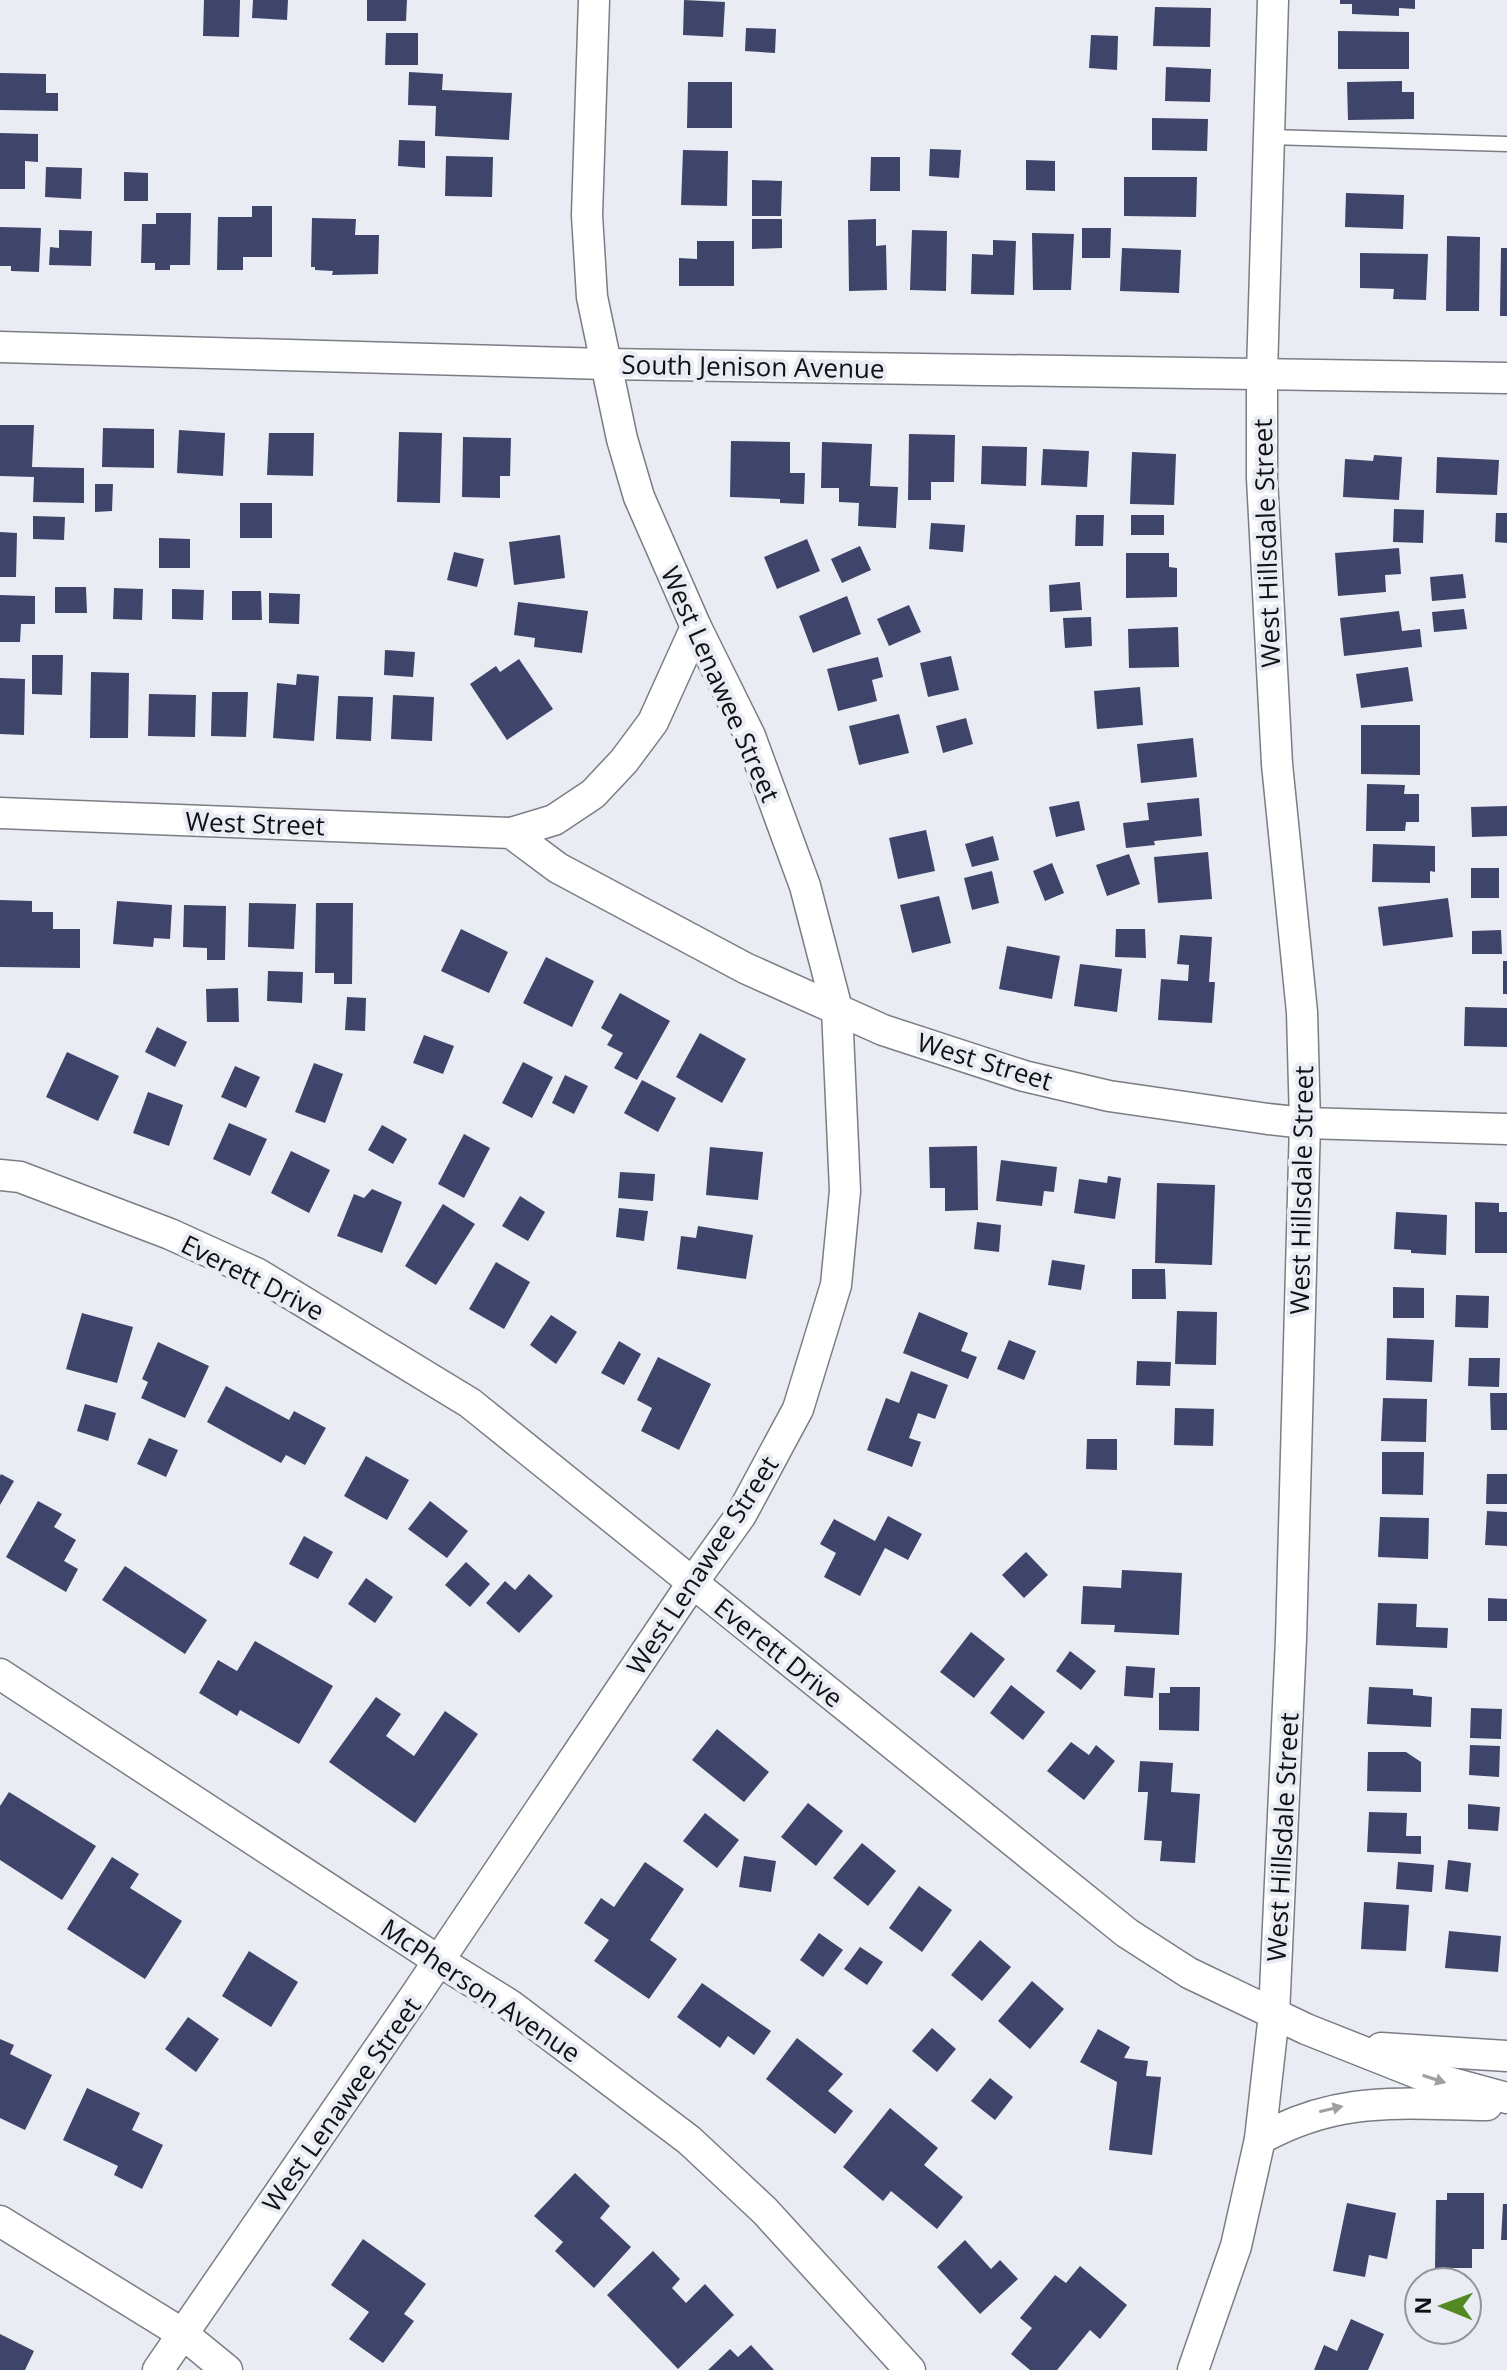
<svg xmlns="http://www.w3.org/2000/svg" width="1507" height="2370" font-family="'Open Sans',sans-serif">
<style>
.building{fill:#3f446a}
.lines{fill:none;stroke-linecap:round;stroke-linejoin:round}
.lane-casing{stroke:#7b7d84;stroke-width:17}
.street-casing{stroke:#7b7d84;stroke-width:33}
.lane{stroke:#fff;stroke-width:14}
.street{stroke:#fff;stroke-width:30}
.oneway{fill:#a0a0a1}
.labels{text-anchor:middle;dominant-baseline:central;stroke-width:8;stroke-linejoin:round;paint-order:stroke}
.street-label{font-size:26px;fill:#111114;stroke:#eaecf4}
</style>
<rect width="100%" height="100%" fill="#eaecf4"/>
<!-- building -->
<g class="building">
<path d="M204,0H240L239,37L203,36Z"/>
<path d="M253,0H288L287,20L252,18Z"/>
<path d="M367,0H407L406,21H367Z"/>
<path d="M684,0L725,2L723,37L683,35Z"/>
<path d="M1340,0H1415V9L1399,8V16L1352,14V4H1340Z"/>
<path d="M1155,7L1211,8L1210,47L1153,46Z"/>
<path d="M746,28L776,29L775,53L745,51Z"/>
<path d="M1338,31L1409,32V69H1338Z"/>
<path d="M386,33H418V65H385Z"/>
<path d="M1091,35L1118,36L1117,70L1089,68Z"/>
<path d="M1166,67L1211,69L1210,102L1165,101Z"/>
<path d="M409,72L443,74L442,90L512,93L509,140L435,136L436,106L408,105Z"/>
<path d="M0,73L46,74V93H58V111L0,110Z"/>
<path d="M1402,81V92H1414V119L1348,120L1347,82Z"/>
<path d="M688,82H732V128H687Z"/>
<path d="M1152,118L1208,119L1207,151L1152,150Z"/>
<path d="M0,133L38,134V162L25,161V189H0Z"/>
<path d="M399,140L425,141V168L398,166Z"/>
<path d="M930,149L961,150L959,178L929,176Z"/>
<path d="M683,150L728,151L727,206L681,205Z"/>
<path d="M446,156L493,157L492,197L445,196Z"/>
<path d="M871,157H900V191H870Z"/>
<path d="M1026,160L1055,161V191L1026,190Z"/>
<path d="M46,167L82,168L81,199L45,197Z"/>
<path d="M124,172L148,173V201H124Z"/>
<path d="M1124,177H1197L1196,217L1124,216Z"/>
<path d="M752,180L782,181L781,216H752Z"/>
<path d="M1346,193L1404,195L1403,229L1345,227Z"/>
<path d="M252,206H272V257H243V270H217L218,217H252Z"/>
<path d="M156,213H191L190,265H170V270H155V263H141L142,224H156Z"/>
<path d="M312,218L356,219L355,235H379L378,274L332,275L333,271L315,270V267H311Z"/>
<path d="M752,219H782V248L752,249Z"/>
<path d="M876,219V246L886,245L887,290L849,291L848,220Z"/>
<path d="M0,227L41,228L39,272L11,271V266H0Z"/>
<path d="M1082,228H1111L1110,258H1082Z"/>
<path d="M59,230L92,231L91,266L49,265L50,247L59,248Z"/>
<path d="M912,230L947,231L946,291L910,290Z"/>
<path d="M1032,233L1074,234L1071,290H1033Z"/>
<path d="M1447,236L1480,237L1479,311H1446Z"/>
<path d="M993,240L1016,241L1014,295L971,294L972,254L993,255Z"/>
<path d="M697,241H734V286H679V258L697,259Z"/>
<path d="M1122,248L1181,250L1179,293L1120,291Z"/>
<path d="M1501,248H1507V316H1500Z"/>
<path d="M1360,253L1428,254L1426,300L1393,299L1394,289L1360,288Z"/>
<path d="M0,425H34L32,467L84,468V503L33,502L34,477L0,476Z"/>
<path d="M103,428L154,429V468L102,467Z"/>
<path d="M179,430L225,433L223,476L177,473Z"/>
<path d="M399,432L442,433L440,503L397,502Z"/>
<path d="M269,433H314L313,476L267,475Z"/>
<path d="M909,434L955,435L954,482H931V500H908Z"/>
<path d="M463,437L511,438L510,476H500V498L462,497Z"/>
<path d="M731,441L790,442V473H805L804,504L780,503V499L730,497Z"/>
<path d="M822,442L872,444L870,486L898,487L896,528L858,526L859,503L839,502V488H821Z"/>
<path d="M982,446L1027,447L1026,486L981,484Z"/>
<path d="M1043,449L1089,451L1087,487L1041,485Z"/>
<path d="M1132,452L1176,454L1174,505L1130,504Z"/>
<path d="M1374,455L1402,457L1399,500L1343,497L1345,459L1373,461Z"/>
<path d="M1437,457L1499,460L1497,495L1436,493Z"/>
<path d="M95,484H113L112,511L95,512Z"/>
<rect x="240" y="503" width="32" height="35"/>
<path d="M1394,509L1424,510L1423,543L1393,542Z"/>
<path d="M1496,513H1507V543L1495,542Z"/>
<path d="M1076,515H1104L1103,546H1075Z"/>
<rect x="1131" y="515" width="33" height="20"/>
<path d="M33,516L65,517L64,540L33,539Z"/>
<path d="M931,523L965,525L963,552L929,549Z"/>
<path d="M0,532L17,533L16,577H0Z"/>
<path d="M560,535L565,578L514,585L509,542Z"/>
<path d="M159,538L190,539V568H159Z"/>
<path d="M807,539L820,571L777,589L764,557Z"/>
<path d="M860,546L871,570L842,583L831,559Z"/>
<path d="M1399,548L1401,574L1385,575L1386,592L1338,596L1335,553Z"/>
<path d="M454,552L484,559L477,587L447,580Z"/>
<path d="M1126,553H1169V567L1177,568V597L1126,598Z"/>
<path d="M1463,574L1466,598L1432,601L1430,577Z"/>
<path d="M1080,582L1082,610L1050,612L1049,585Z"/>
<path d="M55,587H86L87,613H55Z"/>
<path d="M114,588L143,589L142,620L113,619Z"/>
<path d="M172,589L204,590L203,620L172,619Z"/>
<path d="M232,591H261L262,620H232Z"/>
<path d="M269,593L300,594L299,624L269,623Z"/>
<path d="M0,595L35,596V624H21L20,642H0Z"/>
<path d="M847,596L861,634L813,653L799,616Z"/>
<path d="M518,602L588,611L582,653L534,647L535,638L514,635Z"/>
<path d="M909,605L921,632L889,646L877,619Z"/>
<path d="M1464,609L1467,629L1434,632L1432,612Z"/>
<path d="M1399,611L1402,631L1420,629L1422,647L1344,656L1340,618Z"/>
<path d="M1091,617L1092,646L1065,648L1063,618Z"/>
<path d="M1178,627L1179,667L1129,668L1128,629Z"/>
<path d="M385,650L415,652L413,677L384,675Z"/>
<path d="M32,655H63L62,695L32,694Z"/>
<path d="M951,656L959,690L928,697L920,663Z"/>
<path d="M878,657L883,677L872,680L877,701L838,711L827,669Z"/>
<path d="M519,659L553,709L507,740L470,684L496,666L500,672Z"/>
<path d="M1408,667L1413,701L1361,708L1356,674Z"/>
<path d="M91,672L129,673L128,738H90Z"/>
<path d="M297,674L319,676L314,741L273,738L277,683L296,685Z"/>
<path d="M0,678L25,679L24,735L0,734Z"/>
<path d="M1140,687L1143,725L1097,729L1094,691Z"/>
<path d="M212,692H248L246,737L211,736Z"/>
<path d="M149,694L196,695L195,737L148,736Z"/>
<path d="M393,695L434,697L432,741L391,739Z"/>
<path d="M338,696L373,697L371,741L336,739Z"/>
<path d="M899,714L909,753L859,765L849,726Z"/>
<path d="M966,718L973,744L943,753L936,726Z"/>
<path d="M1361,725H1420V775L1361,774Z"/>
<path d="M1193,738L1197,777L1141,783L1137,744Z"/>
<path d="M1367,784L1405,785L1404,794H1419V822H1406L1405,831H1366Z"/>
<path d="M1199,798L1202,836L1154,841L1155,845L1126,848L1123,823L1149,820L1147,803Z"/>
<path d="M1079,801L1085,830L1056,837L1049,807Z"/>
<path d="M1507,806V836L1472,837L1471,807Z"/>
<path d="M926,830L935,871L898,879L889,838Z"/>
<path d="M993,836L999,860L972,867L965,844Z"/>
<path d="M1373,844L1435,846V872L1430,871V883L1372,882Z"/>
<path d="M1208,852L1212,899L1158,903L1154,857Z"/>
<path d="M1129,854L1140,884L1107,896L1096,865Z"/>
<path d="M1052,863L1064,893L1045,901L1033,871Z"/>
<rect x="1471" y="868" width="28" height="30"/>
<path d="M992,871L999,903L972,910L964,878Z"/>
<path d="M939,896L951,943L912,953L900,905Z"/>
<path d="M1448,898L1453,937L1383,946L1378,907Z"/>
<path d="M0,900L32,901V912H53V929H80V968L0,967Z"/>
<path d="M117,901L172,905L170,939L154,938L153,947L113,944Z"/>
<path d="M249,903L296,904L294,949L248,947Z"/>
<path d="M316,903H353L352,984H334V973H315Z"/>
<path d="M184,905L226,906L225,960H207V948L183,947Z"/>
<path d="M461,929L508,952L489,993L441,971Z"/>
<path d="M1116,929H1145L1146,958L1115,957Z"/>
<path d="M1501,930L1502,954H1472V931Z"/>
<path d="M1180,935L1212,937L1209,982H1215L1212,1023L1158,1020L1161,979L1188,981L1189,965L1177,964Z"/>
<path d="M1007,946L1060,956L1052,999L999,989Z"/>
<path d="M546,957L594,981L572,1027L523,1003Z"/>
<rect x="1503" y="961" width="4" height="33"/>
<path d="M1080,964L1122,969L1117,1012L1074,1006Z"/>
<path d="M268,971L303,972L302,1003L267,1001Z"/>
<path d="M238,988L239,1022H207L206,989Z"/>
<path d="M620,993L670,1021L637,1080L614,1068L623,1053L607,1045L613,1035L601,1028Z"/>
<path d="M347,997L366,998L365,1031L345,1030Z"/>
<path d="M1465,1007L1507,1008V1047L1464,1046Z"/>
<path d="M157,1027L187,1042L175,1067L145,1052Z"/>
<path d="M700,1033L746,1059L722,1103L676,1077Z"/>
<path d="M424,1035L454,1046L443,1074L413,1063Z"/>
<path d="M67,1052L119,1076L98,1121L46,1097Z"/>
<path d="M523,1062L553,1077L532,1118L502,1103Z"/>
<path d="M314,1063L343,1074L325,1123L295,1112Z"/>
<path d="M235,1066L260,1077L246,1108L221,1097Z"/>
<path d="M565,1075L588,1086L574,1114L552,1103Z"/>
<path d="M642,1080L676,1098L658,1132L624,1113Z"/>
<path d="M148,1092L183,1105L169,1146L133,1133Z"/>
<path d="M229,1123L267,1139L250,1176L213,1159Z"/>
<path d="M382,1125L407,1139L393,1164L368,1150Z"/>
<path d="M464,1134L490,1148L464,1198L438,1184Z"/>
<path d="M977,1146L978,1210L945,1211V1188H930L929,1147Z"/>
<path d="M710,1147L763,1152L758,1200L706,1195Z"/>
<path d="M291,1151L330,1170L309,1213L271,1193Z"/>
<path d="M1001,1160L1057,1167L1054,1192L1044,1191L1042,1206L996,1201Z"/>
<path d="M620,1172L655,1174L653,1201L618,1198Z"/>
<path d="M1108,1176L1121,1178L1115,1219L1074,1213L1079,1179L1107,1183Z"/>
<path d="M1157,1183L1215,1185L1212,1265L1155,1263Z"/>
<path d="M372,1189L402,1202L382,1253L337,1236L354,1194L364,1198Z"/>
<path d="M520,1196L545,1212L528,1241L502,1226Z"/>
<path d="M1475,1202L1499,1203V1212H1507V1253H1475Z"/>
<path d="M443,1204L475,1224L436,1285L405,1266Z"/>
<path d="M619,1208L648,1211L644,1241L616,1237Z"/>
<path d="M1396,1212L1447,1215L1446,1255L1411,1253V1250L1394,1249Z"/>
<path d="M977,1222L1001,1225L999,1252L974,1249Z"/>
<path d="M698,1226L753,1235L746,1279L677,1269L681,1236L696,1238Z"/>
<path d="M1052,1260L1085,1265L1081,1290L1048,1285Z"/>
<path d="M496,1262L530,1282L504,1329L469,1309Z"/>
<path d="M1132,1269H1165L1166,1299H1132Z"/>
<path d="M1393,1287L1424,1288V1318H1393Z"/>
<path d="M1456,1295L1489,1296L1488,1328L1455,1327Z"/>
<path d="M1177,1311L1217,1312L1216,1365L1175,1364Z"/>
<path d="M919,1312L968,1333L961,1351L977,1357L968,1379L903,1353Z"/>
<path d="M82,1313L133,1327L117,1383L66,1369Z"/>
<path d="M551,1315L577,1332L556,1364L530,1345Z"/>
<path d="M1387,1338L1434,1340L1432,1382L1386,1380Z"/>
<path d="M1009,1340L1036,1351L1024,1380L997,1369Z"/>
<path d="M619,1341L641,1354L624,1385L601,1373Z"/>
<path d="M158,1342L209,1366L185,1418L141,1398L148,1382L142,1379Z"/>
<path d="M658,1357L711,1384L679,1450L641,1431L652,1408L637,1400Z"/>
<path d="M1469,1358H1500L1499,1387L1468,1386Z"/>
<path d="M1137,1361L1171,1362L1170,1386L1136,1385Z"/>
<path d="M911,1371L948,1385L935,1419L918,1413L909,1438L921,1442L912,1467L867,1450L886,1398L899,1403Z"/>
<path d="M226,1386L289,1420L294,1411L326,1428L305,1465L286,1455L281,1463L207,1422Z"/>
<path d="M1490,1393H1507V1430H1491Z"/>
<path d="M1383,1398L1427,1399L1426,1442L1381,1441Z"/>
<path d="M85,1404L116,1413L108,1441L77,1431Z"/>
<path d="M1175,1408L1214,1409L1213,1446L1174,1445Z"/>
<path d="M149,1438L178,1450L166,1477L137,1464Z"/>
<path d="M1087,1439H1117V1470L1086,1469Z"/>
<path d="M1382,1452H1424L1423,1495L1382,1494Z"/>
<path d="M366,1456L409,1480L387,1520L344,1496Z"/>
<path d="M1,1474L14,1481L0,1505V1476Z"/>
<path d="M1487,1474H1507V1504H1486Z"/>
<path d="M38,1501L62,1514L54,1527L76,1540L64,1561L78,1569L66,1592L6,1557Z"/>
<path d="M430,1501L468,1531L447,1558L408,1529Z"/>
<path d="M1487,1511L1507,1512V1546L1485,1545Z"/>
<path d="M888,1516L922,1534L908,1560L885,1548L860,1596L824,1577L836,1553L820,1544L834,1519L875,1541Z"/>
<path d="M1380,1517L1429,1518L1428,1559L1378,1557Z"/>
<path d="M304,1536L333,1552L318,1579L289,1564Z"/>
<path d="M1026,1552L1048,1575L1024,1598L1002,1575Z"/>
<path d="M466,1562L490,1584L470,1607L445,1585Z"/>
<path d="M125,1566L207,1620L185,1654L102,1600Z"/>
<path d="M1122,1570L1182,1573L1179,1635L1114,1632L1115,1625L1081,1624L1083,1586L1121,1588Z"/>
<path d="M529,1574L553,1596L519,1633L486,1603L505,1581L515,1590Z"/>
<path d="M366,1578L393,1597L375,1623L348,1604Z"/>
<path d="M1488,1598L1507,1599V1621H1488Z"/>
<path d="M1378,1603L1417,1604L1416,1627L1448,1628L1447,1648L1376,1645Z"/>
<path d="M971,1632L1005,1659L974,1698L940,1672Z"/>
<path d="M255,1641L333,1686L299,1744L240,1710L237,1716L199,1693L218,1660L237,1671Z"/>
<path d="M1070,1651L1096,1671L1081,1690L1056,1671Z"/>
<path d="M1126,1666L1155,1668L1153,1698L1124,1696Z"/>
<path d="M1011,1685L1045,1712L1023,1740L990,1713Z"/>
<path d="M1170,1687H1200L1199,1731L1159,1730V1693H1170Z"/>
<path d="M1369,1687L1413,1689V1695L1432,1697L1431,1727L1367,1724Z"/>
<path d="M376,1697L401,1714L386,1736L414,1756L445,1711L478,1734L415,1823L329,1762Z"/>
<path d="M1471,1708L1502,1709L1501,1739L1470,1738Z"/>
<path d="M717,1729L769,1772L744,1802L692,1760Z"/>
<path d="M1071,1742L1089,1755L1096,1745L1115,1761L1084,1800L1047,1771Z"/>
<path d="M1470,1745L1500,1746L1499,1777L1469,1775Z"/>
<path d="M1368,1752H1406L1421,1762V1792L1367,1791Z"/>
<path d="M1140,1761L1173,1763L1171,1792L1200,1794L1195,1863L1160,1861L1162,1841L1144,1840L1148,1792H1138Z"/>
<path d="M9,1792L96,1846L62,1900L0,1860V1806Z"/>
<path d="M808,1803L843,1831L816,1866L781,1837Z"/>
<path d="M1468,1804L1500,1807L1498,1831L1468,1829Z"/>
<path d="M1369,1812L1407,1813L1406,1836H1421V1854L1367,1852Z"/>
<path d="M705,1813L739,1840L717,1868L683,1841Z"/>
<path d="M862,1843L896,1871L868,1906L833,1878Z"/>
<path d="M744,1856L776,1861L771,1892L739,1887Z"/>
<path d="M112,1857L139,1874L130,1888L182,1921L145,1979L67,1929Z"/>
<path d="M1448,1860L1471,1863L1468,1892L1445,1889Z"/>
<path d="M645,1862L684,1889L650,1940L677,1959L649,1999L594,1961L609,1940L584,1923L601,1898L614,1907Z"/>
<path d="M1398,1862L1434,1865L1432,1892L1396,1889Z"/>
<path d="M919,1886L952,1910L922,1952L889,1928Z"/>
<path d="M1364,1902L1409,1905L1406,1951L1361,1949Z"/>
<path d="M1449,1931L1501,1936L1498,1972L1445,1968Z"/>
<path d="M819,1933L843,1950L823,1977L800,1960Z"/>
<path d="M980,1940L1011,1967L982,2001L951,1975Z"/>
<path d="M860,1947L883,1962L867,1985L844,1969Z"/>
<path d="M249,1951L298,1982L271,2027L222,1996Z"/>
<path d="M1032,1981L1064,2009L1030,2049L998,2021Z"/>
<path d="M702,1983L771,2031L754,2055L728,2036L720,2048L677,2017Z"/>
<path d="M188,2017L219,2039L196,2072L165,2049Z"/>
<path d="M932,2028L956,2049L937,2072L912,2051Z"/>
<path d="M1098,2029L1130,2047L1124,2058L1148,2061L1146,2076L1161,2077L1152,2155L1109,2150L1117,2082L1080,2062Z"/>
<path d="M797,2038L843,2074L828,2091L853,2111L835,2134L766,2079Z"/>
<path d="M0,2039L14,2045L10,2054L52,2075L25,2130L0,2118Z"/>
<path d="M990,2078L1013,2097L995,2120L971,2101Z"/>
<path d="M87,2088L140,2113L132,2130L163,2145L142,2189L114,2175L118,2166L63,2140Z"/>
<path d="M890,2108L938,2148L924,2165L963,2197L937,2229L891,2191L883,2201L843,2167Z"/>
<path d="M575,2173L610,2206L600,2218L631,2247L594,2288L555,2251L563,2242L534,2216Z"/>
<path d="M1447,2193H1484V2249H1472V2268H1435L1436,2200H1447Z"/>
<path d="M1347,2203L1396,2213L1387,2259L1369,2255L1365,2277L1333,2271Z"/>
<path d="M1503,2204H1507V2240H1501Z"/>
<path d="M363,2239L426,2284L404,2314L414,2321L383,2363L349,2339L369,2312L331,2285Z"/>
<path d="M965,2240L991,2269L1000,2260L1018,2279L980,2314L937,2267Z"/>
<path d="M653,2251L680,2279L672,2288L686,2303L705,2284L734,2315L678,2369L607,2295Z"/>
<path d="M1080,2266L1127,2305L1100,2339L1090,2330L1057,2370H1030L1011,2354L1032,2328L1020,2318L1055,2275L1066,2283Z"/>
<path d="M1351,2319L1384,2334L1368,2370H1314L1324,2345L1337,2351Z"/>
<path d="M0,2334L34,2351L25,2370H0Z"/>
<path d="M751,2345L774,2370H708L730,2349L738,2357Z"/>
</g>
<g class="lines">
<!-- lane casing -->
<g class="lane-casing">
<path id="lane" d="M1269,137L1507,144"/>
</g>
<!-- street casing -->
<g class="street-casing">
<g id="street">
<path d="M0,347L606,364L1507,378"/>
<path d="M0,813L511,833L558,868L745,968L883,1030L1024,1076L1109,1096L1268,1119L1305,1123L1507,1129"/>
<path d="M511,833L554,820L593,794L624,761L653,722L696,627"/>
<path d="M0,1175L20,1177L170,1234L258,1274L470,1403L1127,1933L1189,1973L1306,2029L1422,2075L1507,2098"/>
<path d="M0,1674L439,1961L510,2005L689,2140L765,2211L910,2370"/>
<path d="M1381,2048L1507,2056"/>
<path d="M1260,2139C1339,2095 1399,2104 1487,2105"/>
<path d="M0,2221L183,2334L227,2370"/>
<path d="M158,2370L417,1993L693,1582L741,1515L798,1409L836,1285L845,1191L837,1009L805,886L750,736L696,627L639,497L622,439L592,297L587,215L594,0"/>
<path d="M1193,2370L1236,2246L1260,2139L1274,2014L1291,1639L1305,1123L1302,1012L1277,764L1262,478V373L1273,0"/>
</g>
</g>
<!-- lane -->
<use href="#lane" class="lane"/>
<!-- street -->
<use href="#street" class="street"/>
</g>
<!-- one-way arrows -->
<defs><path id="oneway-solid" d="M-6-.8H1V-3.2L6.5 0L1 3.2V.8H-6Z" transform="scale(2)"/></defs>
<g class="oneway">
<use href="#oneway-solid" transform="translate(1434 2079) rotate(18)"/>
<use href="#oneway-solid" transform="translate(1331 2109) rotate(-13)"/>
</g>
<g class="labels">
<!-- street labels -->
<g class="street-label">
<text transform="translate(753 366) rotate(1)">South Jenison Avenue</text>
<text transform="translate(1266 543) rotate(-92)">West Hillsdale Street</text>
<text transform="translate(721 684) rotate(66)">West Lenawee Street</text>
<text transform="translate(255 823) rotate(2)">West Street</text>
<text transform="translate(985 1061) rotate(17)">West Street</text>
<text transform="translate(1301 1190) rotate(-89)">West Hillsdale Street</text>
<text transform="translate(253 1277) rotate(27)">Everett Drive</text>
<text transform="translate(702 1565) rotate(-57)">West Lenawee Street</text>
<text transform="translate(779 1652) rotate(39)">Everett Drive</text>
<text transform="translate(1282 1837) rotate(-87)">West Hillsdale Street</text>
<text transform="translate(481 1990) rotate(34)">McPherson Avenue</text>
<text transform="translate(341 2104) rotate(-55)">West Lenawee Street</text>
</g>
</g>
<!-- north arrow -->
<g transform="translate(1443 2306) rotate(271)"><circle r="38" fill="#eaecf4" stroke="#93949a" stroke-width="2"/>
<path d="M0-6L14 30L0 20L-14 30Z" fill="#528922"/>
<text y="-12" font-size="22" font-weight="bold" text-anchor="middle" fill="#111114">N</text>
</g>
</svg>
